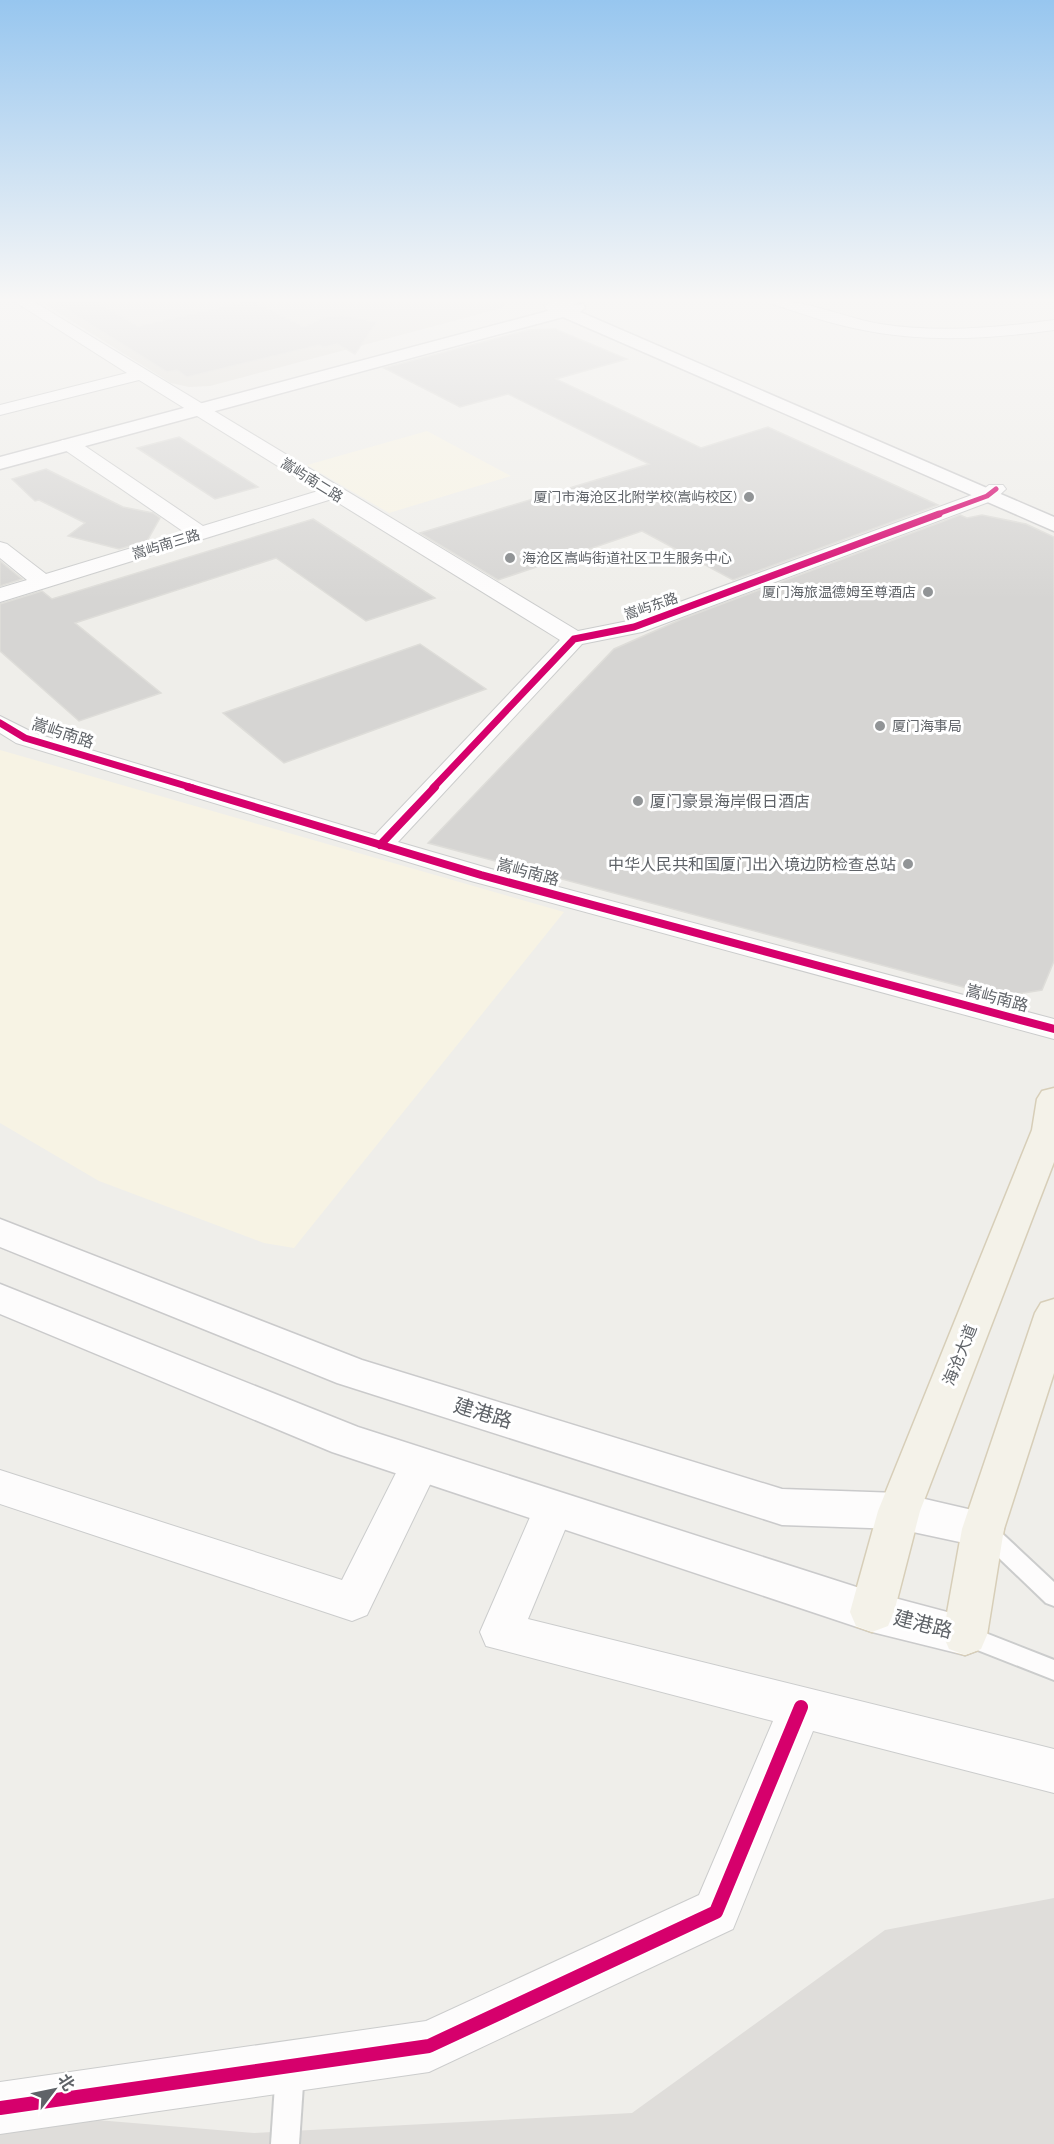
<svg xmlns="http://www.w3.org/2000/svg" width="1054" height="2144" font-family="Raleway,'Noto Sans SC',sans-serif">
<style>
.commercial{fill:#f7f3e4}
.industrial{fill:#dfddda}
.education{fill:#e2e0da}
.building{fill:#d6d5d3;stroke:#deddd9;stroke-width:1.5}
.lines{fill:none;stroke-linecap:round;stroke-linejoin:round}
.lane-casing{stroke:#cbcccc;stroke-width:4}
.street-casing{stroke:#cbcccc;stroke-width:2}
.secondary-casing{stroke:#cacacb;stroke-width:3}
.primary-casing{stroke:#d7ceb8;stroke-width:3}
.lane{fill:#fdfcfc;fill-rule:evenodd}
.street{fill:#fdfcfc;fill-rule:evenodd}
.secondary{fill:#fdfcfc;fill-rule:evenodd}
.primary{fill:#f4f2e9;fill-rule:evenodd}
.cycleway-far3-casing{stroke:#fff;stroke-width:8}
.cycleway-far2-casing{stroke:#fff;stroke-width:10}
.cycleway-far1-casing{stroke:#fff;stroke-width:12}
.cycleway-casing{stroke:#fff;stroke-width:17}
.cycleway-far3{stroke:#d6006c;stroke-width:5}
.cycleway-far2{stroke:#d6006c;stroke-width:7}
.cycleway-far1{stroke:#d6006c;stroke-width:8}
.cycleway{stroke:#d6006c;stroke-width:14}
.poi-dot{fill:#919496;stroke:#fff;stroke-width:2}
.labels{text-anchor:middle;dominant-baseline:central;stroke-width:6;stroke-linejoin:round;paint-order:stroke}
.far-street-label{font-size:14px;fill:#5f6368;stroke:#fff}
.far-poi-label{font-size:14px;fill:#5f6368;stroke:#fff;text-anchor:end}
.street-label{font-size:16px;fill:#5f6368;stroke:#fff}
.poi-label{font-size:16px;fill:#5f6368;stroke:#fff;text-anchor:start}
.near-street-label{font-size:20px;fill:#5f6368;stroke:#fff}
</style>
<rect width="100%" height="100%" fill="#efeeea"/>
<!-- commercial -->
<g class="commercial">
<path d="M427,431L511,476L389,513L307,465Z"/>
<path d="M0,750L564,912L294,1248L264,1243L99,1181L0,1123Z"/>
</g>
<!-- industrial -->
<path class="industrial" d="M1054,1898V2144H0V2112L254,2133L632,2113L885,1930Z"/>
<!-- education -->
<path class="education" d="M38,300H509L502,308L210,386L189,387L171,383Z"/>
<!-- building -->
<g class="building">
<path d="M51,300H94L138,326L252,300L304,327L322,318L341,315L377,322L355,354L337,344L324,347L319,345L187,377L177,370L167,372Z"/>
<path d="M555,329L627,359L556,379L701,448L768,427L938,505L733,580L642,531L498,580L420,533L649,464L508,394L460,407L384,368L528,330Z"/>
<path d="M179,437L258,487L215,499L137,448Z"/>
<path d="M46,469L123,507L153,513L160,518L147,541L119,549L68,536L85,523L39,500L35,501L12,479Z"/>
<path d="M960,515L967,518L982,515L1026,524L1054,537V961L1042,990L1000,997L428,843L614,649L682,619Z"/>
<path d="M313,519L435,598L366,621L276,558L75,623L161,693L79,721L0,651V604L42,591L52,599Z"/>
<path d="M0,561L22,579L0,586Z"/>
<path d="M420,644L486,689L284,763L223,713Z"/>
</g>
<g class="lines">
<!-- lane casing -->
<g class="lane-casing">
<g id="lane">
<path d="M985,1522L993,1525L1054,1582V1606L1046,1603L977,1537L974,1531L977,1525Z"/>
<path d="M965,1625L1054,1660V1680L957,1642L954,1635L957,1628Z"/>
<path d="M290,2056L300,2060L304,2070L299,2144H271L276,2070L280,2060Z"/>
</g>
</g>
<!-- street casing -->
<g class="street-casing">
<g id="street">
<path d="M12,300H31L578,631L628,621L980,492L989,485H1003L1006,489L994,500L642,632L582,644L398,842L491,869L1054,1019V1039L471,881L16,743L0,733V716L34,733L375,835L560,640L332,499L0,602V588L27,580L0,558V542L7,544L46,574L184,532L62,448L60,444L62,440H76L203,526L318,491L139,380L0,415V405L127,373Z"/>
<path d="M555,300H580C573,307 556,312 546,309L544,306Z"/>
<path d="M768,300C807,300 842,317 880,324C937,333 997,328 1054,320V330C989,339 923,343 858,329C828,323 799,313 770,303Z"/>
<path d="M420,1448L434,1453L440,1464L367,1615L352,1621L0,1504V1470L342,1580L406,1453Z"/>
<path d="M554,1491L568,1496L574,1508L528,1619L1054,1749V1793L813,1731L733,1929L429,2072L0,2134V2082L426,2021L699,1895L773,1721L486,1646L480,1632L534,1508L540,1496Z"/>
</g>
</g>
<!-- secondary casing -->
<g class="secondary-casing">
<g id="secondary">
<path d="M554,302L566,306L583,304L585,308L580,312L1054,517V531L563,317L0,469V457L548,311L546,307Z"/>
<path d="M0,1219L362,1360L782,1489L899,1493L998,1516L1004,1529L998,1542L983,1547L899,1529L782,1525L337,1383L0,1247Z"/>
<path d="M0,1284L358,1427L872,1592L981,1621L987,1635L981,1649L965,1655L872,1632L332,1452L0,1314Z"/>
</g>
</g>
<!-- primary casing -->
<g class="primary-casing">
<g id="primary">
<path d="M1054,1088V1162L920,1511L894,1612L888,1626L872,1632L856,1626L850,1612L878,1511L1032,1130L1037,1099L1042,1091Z"/>
<path d="M1054,1299V1373L1004,1529L987,1635L981,1649L965,1655L949,1649L943,1635L962,1529L1035,1313L1041,1303Z"/>
</g>
</g>
<!-- lane -->
<use href="#lane" class="lane"/>
<!-- street -->
<use href="#street" class="street"/>
<!-- secondary -->
<use href="#secondary" class="secondary"/>
<!-- primary -->
<use href="#primary" class="primary"/>
<!-- cycleway-far3 casing -->
<g class="cycleway-far3-casing">
<path id="cycleway-far3" d="M935,515L987,496L996,489"/>
</g>
<!-- cycleway-far2 casing -->
<g class="cycleway-far2-casing">
<g id="cycleway-far2">
<path d="M0,723L25,738L193,788"/>
<path d="M433,788L574,639L634,627L939,514"/>
</g>
</g>
<!-- cycleway-far1 casing -->
<g class="cycleway-far1-casing">
<g id="cycleway-far1">
<path d="M188,787L481,875L1054,1029"/>
<path d="M380,845L435,787"/>
</g>
</g>
<!-- cycleway casing -->
<g class="cycleway-casing">
<path id="cycleway" d="M0,2108L429,2046L716,1912L801,1707"/>
</g>
<!-- cycleway-far3 -->
<use href="#cycleway-far3" class="cycleway-far3"/>
<!-- cycleway-far2 -->
<use href="#cycleway-far2" class="cycleway-far2"/>
<!-- cycleway-far1 -->
<use href="#cycleway-far1" class="cycleway-far1"/>
<!-- cycleway -->
<use href="#cycleway" class="cycleway"/>
</g>
<!-- sky -->
<linearGradient id="sky" x2="0" y2="1"><stop stop-color="#97c6ef"/><stop offset="0.5" stop-color="#f8f7f6"/><stop offset="1" stop-color="#f8f7f6" stop-opacity="0"/></linearGradient>
<rect width="1054" height="600" fill="url(#sky)"/>
<!-- markers -->
<g class="poi-dot">
<circle cx="749" cy="497" r="6"/>
<circle cx="510" cy="558" r="6"/>
<circle cx="928" cy="592" r="6"/>
<circle cx="880" cy="726" r="6"/>
<circle cx="638" cy="801" r="6"/>
<circle cx="908" cy="864" r="6"/>
</g>
<g class="labels">
<!-- far-street labels -->
<g class="far-street-label">
<text transform="translate(312 480) rotate(32)">嵩屿南二路</text>
<text transform="translate(166 544) rotate(-17)">嵩屿南三路</text>
<text transform="translate(651 606) rotate(-19)">嵩屿东路</text>
</g>
<!-- far-poi labels -->
<g class="far-poi-label">
<text x="737" y="497">厦门市海沧区北附学校(嵩屿校区)</text>
<text x="522" y="558" text-anchor="start">海沧区嵩屿街道社区卫生服务中心</text>
<text x="916" y="592">厦门海旅温德姆至尊酒店</text>
<text x="892" y="726" text-anchor="start">厦门海事局</text>
</g>
<!-- street labels -->
<g class="street-label">
<text transform="translate(63 733) rotate(18)">嵩屿南路</text>
<text transform="translate(528 872) rotate(15)">嵩屿南路</text>
<text transform="translate(997 998) rotate(15)">嵩屿南路</text>
<text transform="translate(960 1355) rotate(-68)">海沧大道</text>
</g>
<!-- poi labels -->
<g class="poi-label">
<text x="650" y="801">厦门豪景海岸假日酒店</text>
<text x="896" y="864" text-anchor="end">中华人民共和国厦门出入境边防检查总站</text>
</g>
<!-- near-street labels -->
<g class="near-street-label">
<text transform="translate(483 1413) rotate(17)">建港路</text>
<text transform="translate(923 1624) rotate(14)">建港路</text>
</g>
</g>
<!-- north arrow -->
<g transform="translate(54 2090) rotate(58)" stroke="#ffffff" stroke-width="4.5" paint-order="stroke">
<path d="M0-4.5L10 22L0 15L-10 22Z" fill="#5f6368"/>
<text y="-9" font-size="16" font-weight="bold" text-anchor="middle" fill="#5f6368">北</text>
</g>
</svg>
